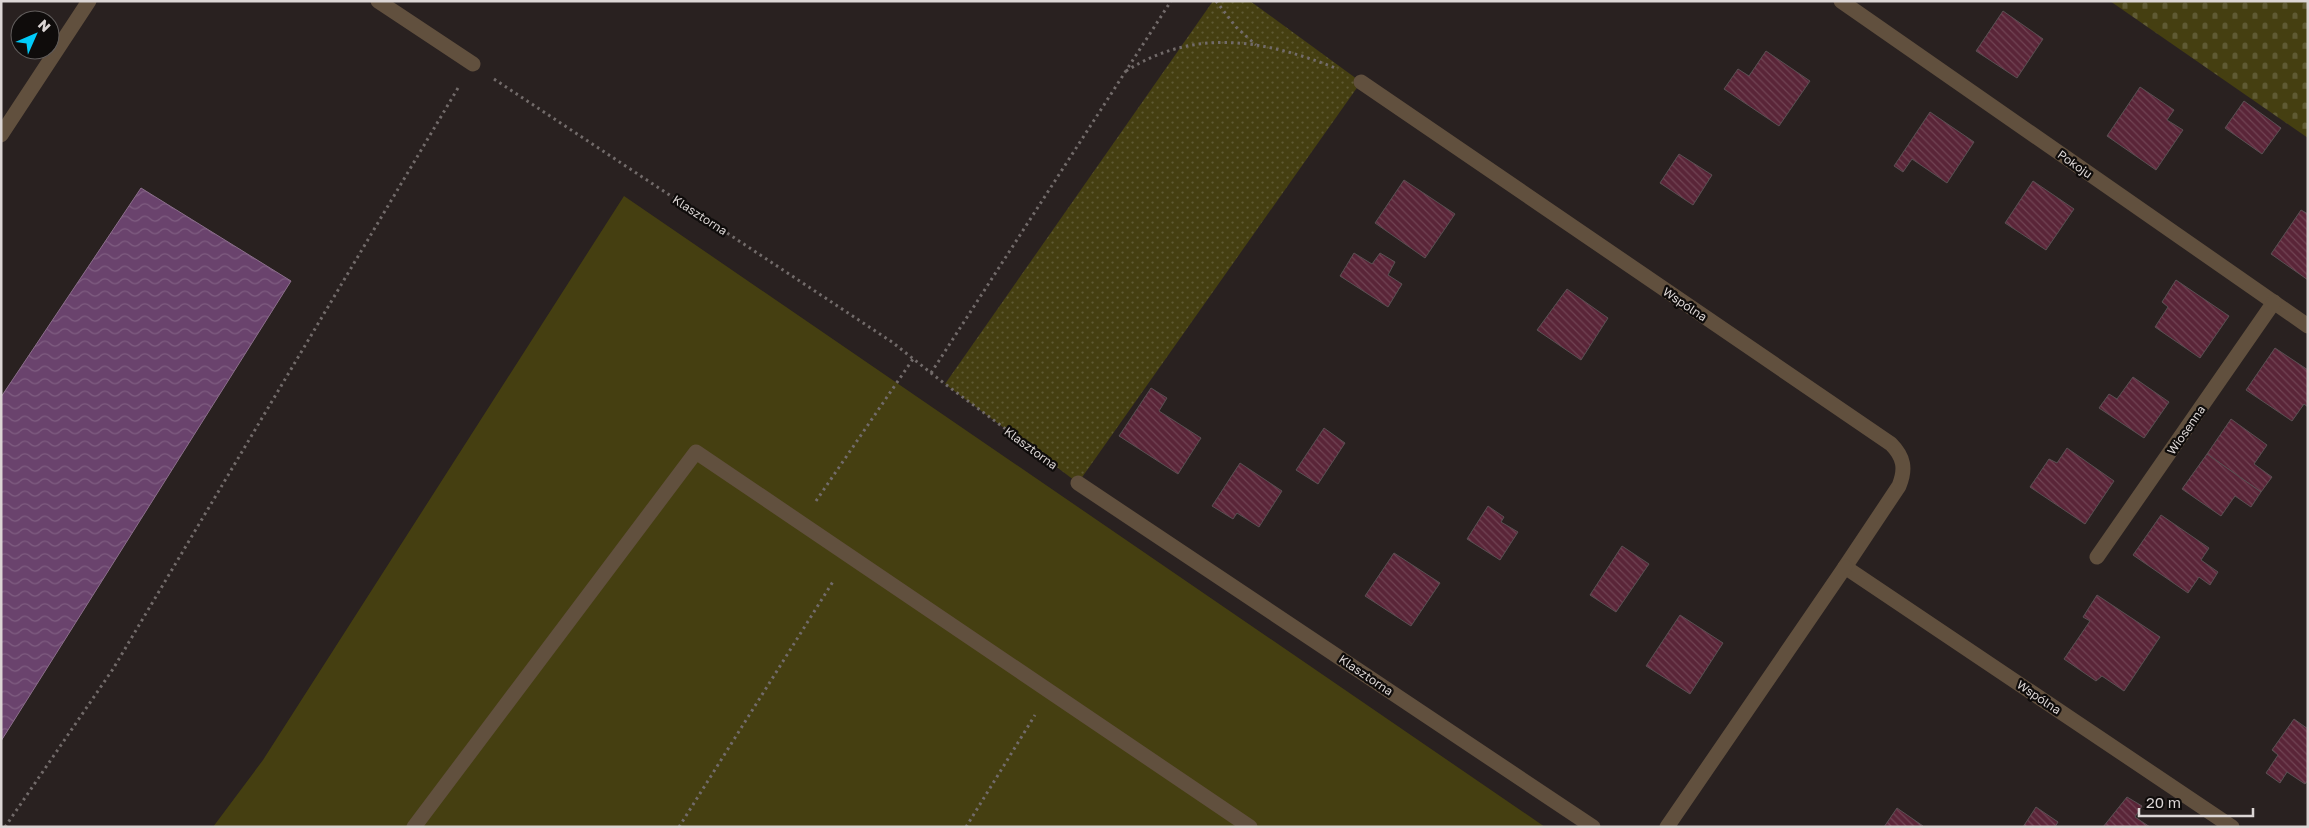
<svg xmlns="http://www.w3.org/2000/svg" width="2309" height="828" font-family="'Golos Text',sans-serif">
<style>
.grass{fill:url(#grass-dots)}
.cemetery{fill:url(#cemetery-stones)}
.garden{fill:#453f11}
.water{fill:url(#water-waves);stroke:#8c6f8c}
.building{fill:url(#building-back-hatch);stroke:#5a5053}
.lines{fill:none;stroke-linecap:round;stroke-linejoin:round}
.path{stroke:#726b6a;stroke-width:3;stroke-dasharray:2.5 4;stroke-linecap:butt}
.minor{stroke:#61503e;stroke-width:15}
.labels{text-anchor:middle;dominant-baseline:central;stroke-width:4.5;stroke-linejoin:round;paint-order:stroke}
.street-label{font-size:12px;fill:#dcd6d5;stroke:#0f0c0b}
</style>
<defs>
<pattern id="grass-dots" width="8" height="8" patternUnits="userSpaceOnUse" patternTransform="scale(1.25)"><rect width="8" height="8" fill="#453f11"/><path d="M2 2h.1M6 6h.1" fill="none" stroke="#5f5a33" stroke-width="1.8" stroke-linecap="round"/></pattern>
<pattern id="cemetery-stones" width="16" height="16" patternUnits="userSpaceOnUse" patternTransform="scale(1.25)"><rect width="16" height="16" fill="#453f11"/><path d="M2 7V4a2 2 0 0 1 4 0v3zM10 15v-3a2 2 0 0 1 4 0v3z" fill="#5f5a33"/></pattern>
<pattern id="water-waves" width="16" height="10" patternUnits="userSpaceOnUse" patternTransform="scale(1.25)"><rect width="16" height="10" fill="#6a436d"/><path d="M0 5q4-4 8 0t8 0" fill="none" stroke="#7f5d81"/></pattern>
<pattern id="building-back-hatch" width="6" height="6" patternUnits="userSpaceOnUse" patternTransform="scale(1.25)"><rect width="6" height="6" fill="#5a2538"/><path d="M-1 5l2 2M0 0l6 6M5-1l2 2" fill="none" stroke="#714454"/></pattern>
</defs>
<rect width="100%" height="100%" fill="#292120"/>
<!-- grass -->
<path class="grass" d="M1213,1H1250L1361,82L1078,483L945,384Z"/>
<!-- cemetery -->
<path class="cemetery" d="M2110,1H2308V138Z"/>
<!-- garden -->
<path class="garden" d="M624,196L1545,827H213L263,760Z"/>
<!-- water -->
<path class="water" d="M141,188L291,281L1,741V397Z"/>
<!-- building -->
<g class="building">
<path d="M2003,11L2043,39L2017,78L1976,51Z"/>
<path d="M1766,51L1810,81L1779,126L1724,89L1738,69L1749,76Z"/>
<path d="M2140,87L2174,110L2167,120L2183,130L2156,170L2107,136Z"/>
<path d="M2244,101L2281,128L2262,154L2225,128Z"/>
<path d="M1930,112L1974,142L1947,183L1912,159L1903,172L1894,166Z"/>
<path d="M1679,154L1712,175L1693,205L1660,183Z"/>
<path d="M1404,180L1455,214L1425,258L1375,223Z"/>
<path d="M2033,181L2074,209L2046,250L2005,223Z"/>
<path d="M2301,210L2308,214V280L2271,254Z"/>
<path d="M1354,253L1372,264L1380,253L1395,262L1388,275L1402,284L1388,307L1340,276Z"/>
<path d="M2176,280L2229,316L2200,358L2155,327L2168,307L2162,302Z"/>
<path d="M1567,289L1608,318L1581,360L1537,330Z"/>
<path d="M2275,348L2308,370V407L2304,404L2292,421L2246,390Z"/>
<path d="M2133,377L2169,402L2144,438L2099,408L2109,394L2117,399Z"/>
<path d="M1151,388L1167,398L1159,411L1201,438L1178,474L1119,436Z"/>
<path d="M2231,419L2267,445L2254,464L2272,477L2261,492L2207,454Z"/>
<path d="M1324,428L1345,443L1318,484L1296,470Z"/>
<path d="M2067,448L2114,481L2085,524L2030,487L2049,459L2057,463Z"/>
<path d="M2207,454L2261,492L2251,507L2235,496L2221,516L2182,489Z"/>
<path d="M1240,463L1282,491L1259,527L1237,513L1233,519L1212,506Z"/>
<path d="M1488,506L1504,517L1501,522L1518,532L1500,560L1467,539Z"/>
<path d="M2161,515L2209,548L2201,560L2218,572L2210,585L2199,577L2188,593L2133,555Z"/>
<path d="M1622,546L1649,564L1616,612L1590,595Z"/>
<path d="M1394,553L1440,583L1411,626L1365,596Z"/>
<path d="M2097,595L2160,637L2124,691L2102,676L2096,681L2064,659L2090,621L2083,617Z"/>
<path d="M1680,615L1723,643L1690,694L1646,666Z"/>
<path d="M2294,719L2308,729V780L2305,784L2287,772L2280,783L2266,773L2278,755L2272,750Z"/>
<path d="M2127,797L2142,806L2135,817L2150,827H2103Z"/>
<path d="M2036,807L2058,822L2055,827H2023Z"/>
<path d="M1897,808L1923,826V827H1884Z"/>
</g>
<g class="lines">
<!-- path -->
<g class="path">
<path d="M1216,1L1236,27L1256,45"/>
<path d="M1126,71C1196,27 1265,40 1338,69"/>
<path d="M494,79L892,342L945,384L1057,467"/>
<path d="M931,373L1171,1"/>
<path d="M816,501L913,359"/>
<path d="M5,827L113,669L458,88"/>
<path d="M679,827L834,580"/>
<path d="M966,827L1035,715"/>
</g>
<!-- minor -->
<g class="minor">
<path d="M378,1L473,64"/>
<path d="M1841,1L2308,326"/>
<path d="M1361,82L1891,444C1904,457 1906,469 1899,486L1845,567L2232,827"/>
<path d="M1,135L89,1"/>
<path d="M1078,483L1593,827"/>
<path d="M2097,557L2274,302"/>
<path d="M414,827L696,452L1250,827"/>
<path d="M1667,827L1845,567"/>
</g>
</g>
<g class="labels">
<!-- street labels -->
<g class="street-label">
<text transform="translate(2075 164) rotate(35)">Pokoju</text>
<text transform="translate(700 215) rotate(33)">Klasztorna</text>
<text transform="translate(1685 304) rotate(34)">Wspólna</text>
<text transform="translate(2186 430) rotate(-55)">Wiosenna</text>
<text transform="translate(1031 448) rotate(36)">Klasztorna</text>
<text transform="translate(1366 675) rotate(34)">Klasztorna</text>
<text transform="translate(2039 697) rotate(34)">Wspólna</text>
</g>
</g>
<!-- border -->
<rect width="2309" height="828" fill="none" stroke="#dcd6d5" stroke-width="5"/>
<!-- north arrow -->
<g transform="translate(35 35) rotate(45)"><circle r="24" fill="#0f0c0b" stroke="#615d5c"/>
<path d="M0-4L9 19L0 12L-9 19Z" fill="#01cbf9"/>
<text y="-8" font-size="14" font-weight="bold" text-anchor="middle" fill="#dcd6d5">N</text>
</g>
<!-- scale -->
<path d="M2139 808v8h114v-8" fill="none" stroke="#dcd6d5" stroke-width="2.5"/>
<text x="2146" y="808" font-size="15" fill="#dcd6d5" stroke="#0f0c0b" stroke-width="4" paint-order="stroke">20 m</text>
</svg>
